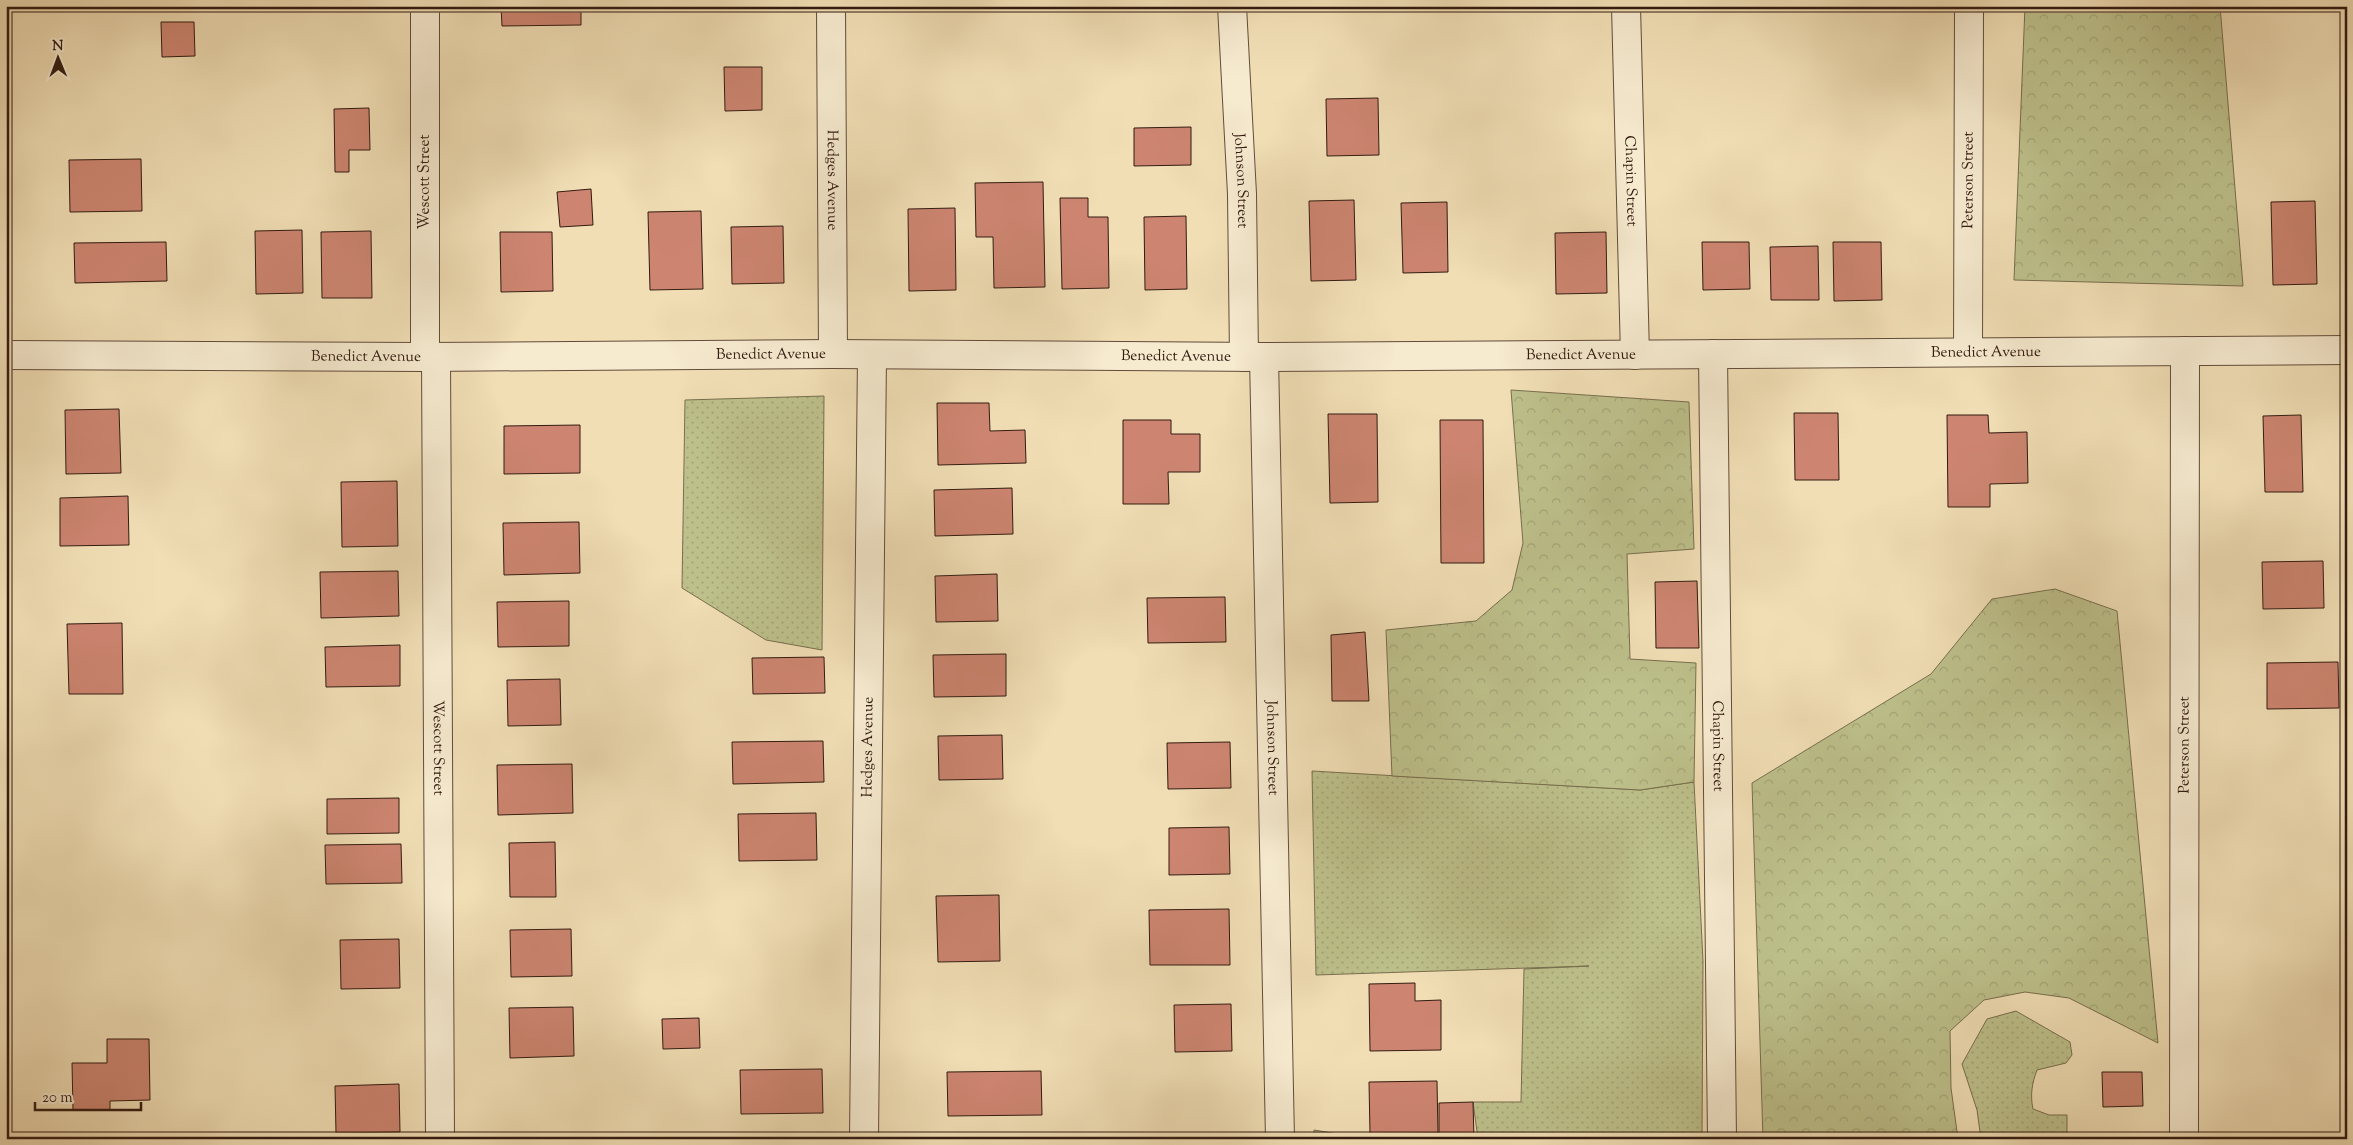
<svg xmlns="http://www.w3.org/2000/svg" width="2353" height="1145" font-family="'Sorts Mill Goudy',serif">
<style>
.green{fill:url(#green-dots);stroke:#786e4e}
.forest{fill:url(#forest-crowns);stroke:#786e4e}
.building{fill:#cd8571;stroke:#331b11}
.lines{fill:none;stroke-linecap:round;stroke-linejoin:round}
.street-casing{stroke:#624c3a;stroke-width:30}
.street{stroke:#f6eacf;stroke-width:28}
.labels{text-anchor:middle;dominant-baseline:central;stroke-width:4.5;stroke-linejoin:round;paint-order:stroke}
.street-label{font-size:15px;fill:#331b11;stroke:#f6eacf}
</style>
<defs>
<pattern id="green-dots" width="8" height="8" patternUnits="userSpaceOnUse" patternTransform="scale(1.25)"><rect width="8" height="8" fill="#bdc08b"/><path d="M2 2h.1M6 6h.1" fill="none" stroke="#a3a477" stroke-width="1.8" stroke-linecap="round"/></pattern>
<pattern id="forest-crowns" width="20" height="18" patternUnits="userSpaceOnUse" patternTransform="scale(1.25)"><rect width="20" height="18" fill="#bdc08b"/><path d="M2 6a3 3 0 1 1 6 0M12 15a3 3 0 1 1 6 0" fill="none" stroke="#a3a477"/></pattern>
</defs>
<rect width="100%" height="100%" fill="#f1deb5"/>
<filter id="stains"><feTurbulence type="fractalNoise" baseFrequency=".004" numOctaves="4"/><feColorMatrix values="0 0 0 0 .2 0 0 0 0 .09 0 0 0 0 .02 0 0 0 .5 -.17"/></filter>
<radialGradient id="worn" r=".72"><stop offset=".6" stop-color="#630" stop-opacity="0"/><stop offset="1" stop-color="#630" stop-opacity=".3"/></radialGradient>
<!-- green -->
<g class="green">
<path d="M824,396L822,650L766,640L682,588L685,400Z"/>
<path d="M1312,771L1640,790L1694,782L1703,961L1702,1139H1478L1473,1102H1521L1524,969L1589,966L1316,975Z"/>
<path d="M2016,1011L2070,1042L2072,1055L2066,1063L2037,1070C2032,1083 2030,1095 2033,1109L2049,1115H2067V1139H1981L1977,1110L1962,1064L1987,1019Z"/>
<path d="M1314,1130L1369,1139H1314Z"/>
</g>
<!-- forest -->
<g class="forest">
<path d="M2025,6H2220L2243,286L2014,280Z"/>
<path d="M1511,390L1689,402L1694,549L1627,554L1630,659L1696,663L1694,782L1640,790L1392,776L1386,630L1476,621L1512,590L1523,543Z"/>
<path d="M2055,589L2117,611L2158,1043L2069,998L2025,992L1984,1000L1950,1031L1951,1088L1958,1139H1763L1752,783L1931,674L1992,599Z"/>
</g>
<!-- building -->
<g class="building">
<path d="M501,6H581V25L502,26Z"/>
<path d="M161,22H194L195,56L162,57Z"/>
<path d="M724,67H762V110L725,111Z"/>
<path d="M1378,98L1379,155L1327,156L1326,99Z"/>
<path d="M369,108L370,150H349V172H335L334,109Z"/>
<path d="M1191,127V165L1134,166V128Z"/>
<path d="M141,159L142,211L70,212L69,160Z"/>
<path d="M1043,182L1045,287L994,288L993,237H976L975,183Z"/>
<path d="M591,189L593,225L560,227L557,192Z"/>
<path d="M1060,198H1088V217H1108L1109,288L1062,289Z"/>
<path d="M1354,200L1356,280L1311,281L1309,201Z"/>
<path d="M2315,201L2317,284L2273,285L2271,202Z"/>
<path d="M1447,202L1448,272L1403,273L1401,203Z"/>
<path d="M955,208L956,290L909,291L908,209Z"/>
<path d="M701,211L703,289L650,290L648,212Z"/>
<path d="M1186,216L1187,289L1145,290L1144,217Z"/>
<path d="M783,226L784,283L732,284L731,227Z"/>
<path d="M302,230L303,293L256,294L255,231Z"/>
<path d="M371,231L372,298H322L321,232Z"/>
<path d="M500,232H552L553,291L501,292Z"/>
<path d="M1606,232L1607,293L1556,294L1555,233Z"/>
<path d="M166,242L167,281L75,283L74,243Z"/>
<path d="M1702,242H1749L1750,289L1703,290Z"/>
<path d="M1833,242H1881L1882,300L1834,301Z"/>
<path d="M1818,246L1819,300H1771L1770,247Z"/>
<path d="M937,403H989L990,431L1025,430L1026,463L938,465Z"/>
<path d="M119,409L121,473L66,474L65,410Z"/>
<path d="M1794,413H1838L1839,480H1795Z"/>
<path d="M1328,414H1377L1378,502L1330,503Z"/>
<path d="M1947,415H1988L1989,433L2027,432L2028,483L1990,484V507H1948Z"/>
<path d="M2301,415L2303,492H2265L2263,416Z"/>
<path d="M1123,420H1171V434H1200V472H1168L1169,504H1123Z"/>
<path d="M1440,420H1483L1484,563H1441Z"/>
<path d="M580,425V473L504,474V426Z"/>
<path d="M397,481L398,546L342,547L341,482Z"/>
<path d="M1012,488L1013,534L935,536L934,490Z"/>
<path d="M128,496L129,545L60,546V498Z"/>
<path d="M579,522L580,573L504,575L503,523Z"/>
<path d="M2323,561L2324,608L2263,609L2262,562Z"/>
<path d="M398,571L399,616L321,618L320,572Z"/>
<path d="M997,574L998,621L936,622L935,576Z"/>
<path d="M1697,581L1699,648H1656L1655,582Z"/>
<path d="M1225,597L1226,642L1148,643L1147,598Z"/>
<path d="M569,601V646L498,647L497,602Z"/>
<path d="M122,623L123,694H69L67,624Z"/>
<path d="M1365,632L1369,701H1332L1331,635Z"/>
<path d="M400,645V686L326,687L325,647Z"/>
<path d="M1006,654V696L934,697L933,655Z"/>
<path d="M824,657L825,693L753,694L752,658Z"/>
<path d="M2338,662L2339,708L2267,709V663Z"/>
<path d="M560,679L561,725L508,726L507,680Z"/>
<path d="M1002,735L1003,779L939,780L938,736Z"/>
<path d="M823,741L824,782L733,784L732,742Z"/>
<path d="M1230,742L1231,788L1168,789L1167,743Z"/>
<path d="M572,764L573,813L498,815L497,765Z"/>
<path d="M399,798V833L327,834V799Z"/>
<path d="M816,813L817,860L739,861L738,814Z"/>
<path d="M1229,827L1230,874L1169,875V828Z"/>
<path d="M555,842L556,897H510L509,843Z"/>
<path d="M401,844L402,883L326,884L325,845Z"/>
<path d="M999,895L1000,961L938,962L936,896Z"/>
<path d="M1229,909L1230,965H1150L1149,910Z"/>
<path d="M571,929L572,976L511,977L510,930Z"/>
<path d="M399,939L400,988L341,989L340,940Z"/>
<path d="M1415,983V1001L1441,1000V1050L1370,1051L1369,984Z"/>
<path d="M1231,1004L1232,1051L1175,1052L1174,1005Z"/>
<path d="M573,1007L574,1056L510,1058L509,1008Z"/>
<path d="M699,1018L700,1048L663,1049L662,1019Z"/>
<path d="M107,1039H149L150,1100L110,1101V1110H73L72,1063H107Z"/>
<path d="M822,1069L823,1113L741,1114L740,1070Z"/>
<path d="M1041,1071L1042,1115L948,1116L947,1072Z"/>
<path d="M2102,1072H2142L2143,1106L2103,1107Z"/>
<path d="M1437,1081L1438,1133L1370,1134L1369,1082Z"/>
<path d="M399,1084L400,1132L336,1133L335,1086Z"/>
<path d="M1473,1102L1474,1139H1439V1103Z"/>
</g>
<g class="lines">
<!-- street casing -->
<g class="street-casing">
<g id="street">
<path id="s1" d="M831,6L833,354"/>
<path id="s2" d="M1232,6L1242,194L1244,357"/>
<path id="s3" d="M1626,6L1635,355"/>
<path id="s4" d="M1968,352L1969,6"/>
<path id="s5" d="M1713,354L1722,1139"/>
<path id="s6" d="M6,355L425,357L833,354L1264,357L2347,350"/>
<path d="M425,357V6"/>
<path id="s7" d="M436,357L440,1139"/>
<path id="s8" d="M1264,357L1280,1139"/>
<path id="s9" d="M864,1139L872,355"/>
<path id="s10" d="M2184,1139L2185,351"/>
</g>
</g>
<!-- street -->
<use href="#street" class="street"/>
</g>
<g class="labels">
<!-- street labels -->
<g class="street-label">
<text stroke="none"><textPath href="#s4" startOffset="172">Peterson Street</textPath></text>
<text stroke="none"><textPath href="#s1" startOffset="174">Hedges Avenue</textPath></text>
<text stroke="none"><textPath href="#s2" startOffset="175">Johnson Street</textPath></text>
<text stroke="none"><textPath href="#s3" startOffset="175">Chapin Street</textPath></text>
<text transform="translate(425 182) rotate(-90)">Wescott Street</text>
<text stroke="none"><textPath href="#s6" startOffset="1980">Benedict Avenue</textPath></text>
<text stroke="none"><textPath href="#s6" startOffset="765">Benedict Avenue</textPath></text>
<text stroke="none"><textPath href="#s6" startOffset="1575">Benedict Avenue</textPath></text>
<text stroke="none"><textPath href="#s6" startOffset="1170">Benedict Avenue</textPath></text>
<text stroke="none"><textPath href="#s6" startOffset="360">Benedict Avenue</textPath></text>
<text stroke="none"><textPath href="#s10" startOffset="394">Peterson Street</textPath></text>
<text stroke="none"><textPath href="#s9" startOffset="392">Hedges Avenue</textPath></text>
<text stroke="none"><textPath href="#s5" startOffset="392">Chapin Street</textPath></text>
<text stroke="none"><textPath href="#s7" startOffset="391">Wescott Street</textPath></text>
<text stroke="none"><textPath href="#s8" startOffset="391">Johnson Street</textPath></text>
</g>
</g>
<!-- margin -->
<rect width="2353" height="1145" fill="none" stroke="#f1deb5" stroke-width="25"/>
<rect x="8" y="8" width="2338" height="1130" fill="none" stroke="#331b11" stroke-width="2.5"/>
<rect x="12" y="12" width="2328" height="1120" fill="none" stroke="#331b11"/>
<!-- north arrow -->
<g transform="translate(58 58) rotate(359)" stroke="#f6eacf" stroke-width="4" paint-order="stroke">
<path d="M0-4L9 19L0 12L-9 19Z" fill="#331b11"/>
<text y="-8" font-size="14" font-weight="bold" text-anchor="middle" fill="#331b11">N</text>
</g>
<!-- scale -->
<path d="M35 1102v8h106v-8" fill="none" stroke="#331b11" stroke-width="2.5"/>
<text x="42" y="1102" font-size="15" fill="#331b11" stroke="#f6eacf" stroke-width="4" paint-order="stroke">20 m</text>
<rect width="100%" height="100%" filter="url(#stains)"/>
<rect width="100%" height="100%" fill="url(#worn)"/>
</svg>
